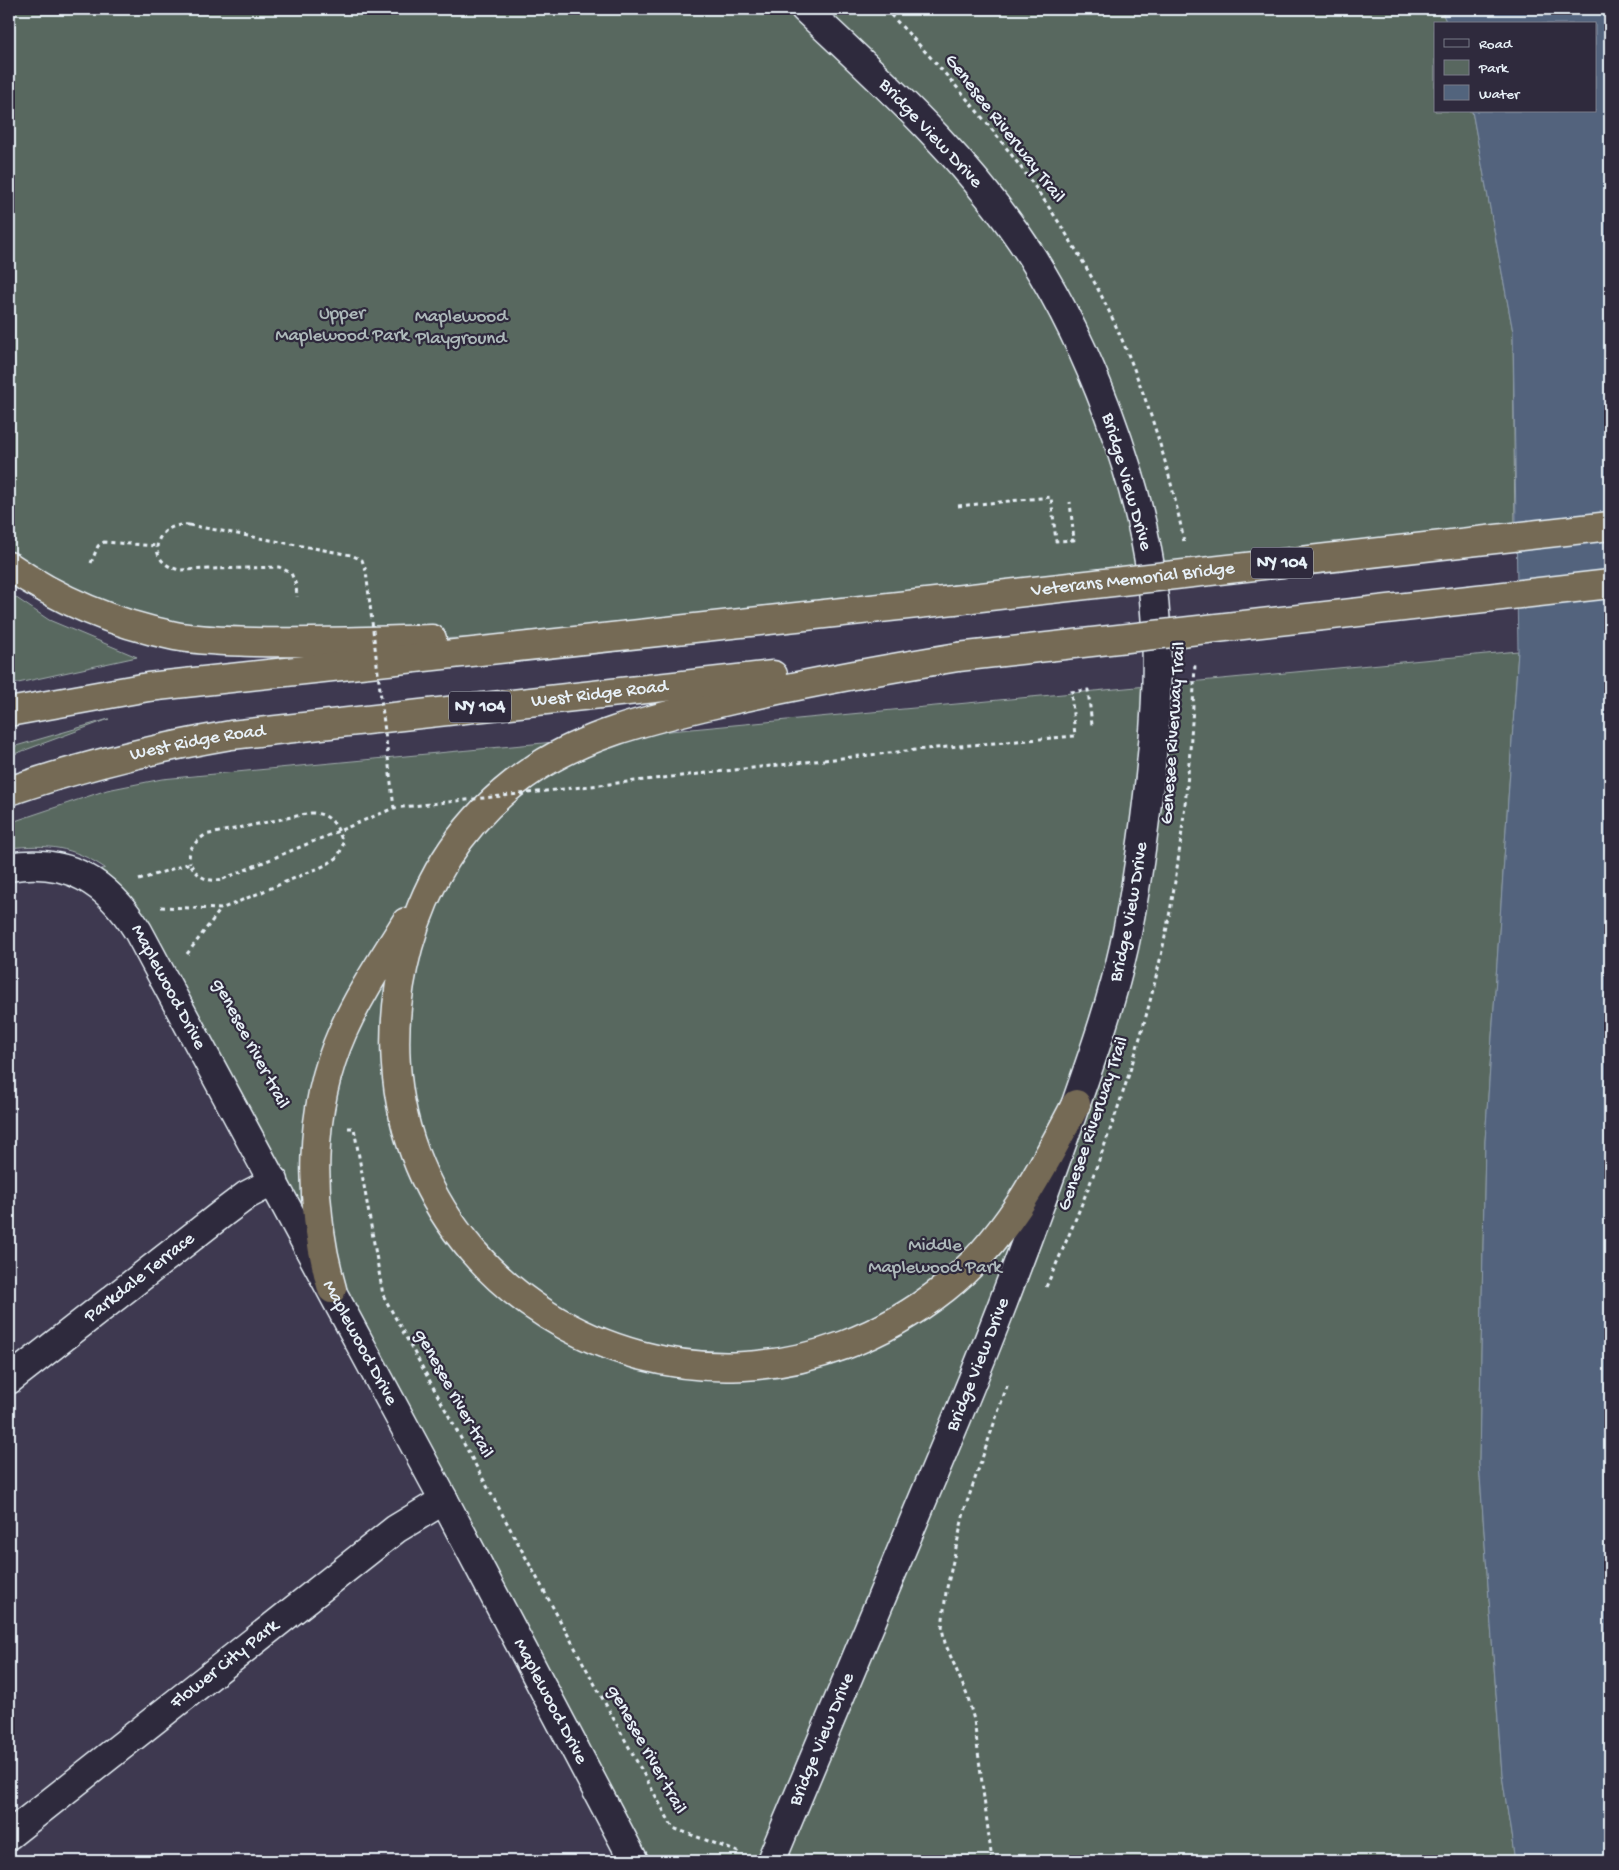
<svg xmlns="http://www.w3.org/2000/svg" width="1619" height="1870" font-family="'Gochi Hand',sans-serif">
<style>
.green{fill:#58675f;stroke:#a0acac}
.water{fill:#52647d;stroke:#8e9cae}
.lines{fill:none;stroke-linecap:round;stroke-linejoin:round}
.minor-casing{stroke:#e8f1f8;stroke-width:31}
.highway-casing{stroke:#e8f1f8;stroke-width:31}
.path{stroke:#e8f1f8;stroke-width:3;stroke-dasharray:4 4;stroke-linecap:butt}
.minor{stroke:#2f2a3d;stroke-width:28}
.highway{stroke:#756a55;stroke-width:28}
.highway-bridge-casing{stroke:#e8f1f8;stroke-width:31;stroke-linecap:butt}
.path-bridge{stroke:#e8f1f8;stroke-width:3;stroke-dasharray:4 4;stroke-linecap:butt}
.highway-bridge{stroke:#756a55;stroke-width:28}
.labels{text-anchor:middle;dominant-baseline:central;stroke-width:4.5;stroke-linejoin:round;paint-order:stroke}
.shield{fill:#2f2a3d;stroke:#b0b5c0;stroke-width:1}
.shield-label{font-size:18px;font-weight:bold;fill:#e8f1f8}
.street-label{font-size:19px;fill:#e8f1f8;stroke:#2f2a3d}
.park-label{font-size:19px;fill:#aebabb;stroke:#2f2a3d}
</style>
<rect width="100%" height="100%" fill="#3e3950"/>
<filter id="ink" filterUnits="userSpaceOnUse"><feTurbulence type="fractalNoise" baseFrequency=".02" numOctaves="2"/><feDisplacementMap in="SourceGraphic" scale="10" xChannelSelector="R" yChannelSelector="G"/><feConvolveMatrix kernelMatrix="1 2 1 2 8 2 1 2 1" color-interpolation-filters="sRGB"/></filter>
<g filter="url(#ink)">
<!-- green -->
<g class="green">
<path d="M9,9H1441L1447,24H1435V111H1472L1513,332L1515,536L592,635L337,641L198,639L9,566Z"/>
<path d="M9,593L49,620L137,657L9,685Z"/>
<path d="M1518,651L1485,1141L1479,1463L1502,1775L1515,1861H634L138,931L83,875L105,868C72,846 47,844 9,848V823L107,790L162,779Z"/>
<path d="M109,719L9,756V748Z"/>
</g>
<!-- water -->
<path class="water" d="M1441,9H1610V1861H1515L1502,1775L1479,1463L1485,1141L1518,651L1513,332L1472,111H1595V24H1447Z"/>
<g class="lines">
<!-- minor casing -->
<g class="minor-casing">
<g id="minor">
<path id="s1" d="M9,867C68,857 107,882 138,931L444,1500L634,1861"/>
<path id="s2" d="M9,1380L223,1213L247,1195L274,1181"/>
<path id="s3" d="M9,1835L396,1529L444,1500"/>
<path id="s4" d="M771,1861C833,1714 895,1566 957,1418C996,1324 1032,1228 1066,1132C1087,1071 1110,1010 1124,947C1135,897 1142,846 1148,795C1156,724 1161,652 1152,581C1138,475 1089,347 1032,257C971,161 887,86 805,9"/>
</g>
</g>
<!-- highway casing -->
<g class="highway-casing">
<g id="highway">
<path d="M9,566C58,600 116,624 175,636C201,641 228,641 254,642C314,643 373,641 432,639"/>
<path d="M958,657C872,671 786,687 701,707C644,721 587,735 537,767C471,810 429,871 408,947C322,1270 687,1492 945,1288C1006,1240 1041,1171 1076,1104"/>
<path d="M9,712L148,687L954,600"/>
<path id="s5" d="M9,791C82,766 155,748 231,735L773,675"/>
<path d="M332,1289C309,1206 307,1111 343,1031C360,993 384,958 406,922"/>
</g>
</g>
<!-- path -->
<g class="path">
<path d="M885,9C959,85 1030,170 1083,262C1130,342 1167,451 1184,542"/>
<path d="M958,506L1051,497L1056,541L1074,540L1070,502"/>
<path d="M189,525C153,522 144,563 180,570L279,567L291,573L296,585L297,597"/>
<path d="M91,563L98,546L104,542L157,546"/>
<path d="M824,760L925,749L1075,736L1071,692L1088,690L1092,725"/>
<path d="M139,880L190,863C197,877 208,883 223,879"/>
<path d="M161,907L221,909L326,865L338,857L343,845C339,827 331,813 311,813L205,835C194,843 187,849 190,863"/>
<path d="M187,954L221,909"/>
<path d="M348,1128H354L383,1295L673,1828L741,1853"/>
<path d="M1046,1287C1102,1164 1149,1033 1172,900C1185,822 1192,742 1195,663"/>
<path d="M712,1861L715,1855"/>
<path d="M992,1861L974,1720L967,1695L945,1643L942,1628L946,1592L965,1508L1008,1383"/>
</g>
<!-- minor -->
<use href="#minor" class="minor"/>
<!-- highway -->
<use href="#highway" class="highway"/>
<!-- highway-bridge casing -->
<g class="highway-bridge-casing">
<g id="highway-bridge">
<path id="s6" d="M954,600L1610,526"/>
<path d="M958,657L1610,584"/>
</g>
</g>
<!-- path-bridge -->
<g class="path-bridge">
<path d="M189,525L351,555L362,560L366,571L394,808"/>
<path d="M223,879L394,808L824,760"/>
</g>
<!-- highway-bridge -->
<use href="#highway-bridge" class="highway-bridge"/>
</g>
</g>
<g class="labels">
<!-- shield labels -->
<g class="shield">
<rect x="1251" y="547.5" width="62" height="31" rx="4"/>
<rect x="449" y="691.5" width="62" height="31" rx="4"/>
</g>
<g class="shield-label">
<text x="1282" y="563">NY 104</text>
<text x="480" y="707">NY 104</text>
</g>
<!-- street labels -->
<g class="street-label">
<text transform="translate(1004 129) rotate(52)">Genesee Riverway Trail</text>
<text transform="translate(930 134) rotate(47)">Bridge View Drive</text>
<text transform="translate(1126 482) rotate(74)">Bridge View Drive</text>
<text stroke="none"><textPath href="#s6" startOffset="180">Veterans Memorial Bridge</textPath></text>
<text stroke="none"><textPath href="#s5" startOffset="600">West Ridge Road</textPath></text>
<text transform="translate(1174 733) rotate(-86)">Genesee Riverway Trail</text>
<text stroke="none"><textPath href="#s5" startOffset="195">West Ridge Road</textPath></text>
<text stroke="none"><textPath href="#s4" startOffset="1016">Bridge View Drive</textPath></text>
<text stroke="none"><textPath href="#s1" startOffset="218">Maplewood Drive</textPath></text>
<text transform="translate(250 1044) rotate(62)">genesee river trail</text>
<text transform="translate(1094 1124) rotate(-71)">Genesee Riverway Trail</text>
<text stroke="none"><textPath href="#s2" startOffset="166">Parkdale Terrace</textPath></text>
<text stroke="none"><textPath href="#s1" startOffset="622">Maplewood Drive</textPath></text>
<text stroke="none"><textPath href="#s4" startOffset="538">Bridge View Drive</textPath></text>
<text transform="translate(453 1394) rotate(61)">genesee river trail</text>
<text stroke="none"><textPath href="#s3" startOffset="275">Flower City Park</textPath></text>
<text stroke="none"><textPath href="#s1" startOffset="1028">Maplewood Drive</textPath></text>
<text stroke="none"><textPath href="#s4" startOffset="132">Bridge View Drive</textPath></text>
<text transform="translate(646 1750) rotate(61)">genesee river trail</text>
</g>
<!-- park labels -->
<g class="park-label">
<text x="342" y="314">Upper<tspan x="342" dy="22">Maplewood Park</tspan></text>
<text x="461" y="317">Maplewood<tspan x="461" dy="22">Playground</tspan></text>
<text x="935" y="1246">Middle<tspan x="935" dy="22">Maplewood Park</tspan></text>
</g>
</g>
<!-- margin -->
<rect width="1619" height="1870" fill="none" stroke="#2f2a3d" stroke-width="30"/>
<rect x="15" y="15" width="1589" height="1840" fill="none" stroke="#e8f1f8" stroke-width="2" filter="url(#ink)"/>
<!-- legend -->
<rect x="1434" y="22" width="162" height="90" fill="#2f2a3d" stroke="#797a88"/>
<rect x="1444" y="39" width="25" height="8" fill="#2f2a3d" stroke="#797a88"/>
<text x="1479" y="48" font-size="15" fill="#e8f1f8">Road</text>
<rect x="1444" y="60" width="25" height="15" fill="#58675f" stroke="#797a88"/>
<text x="1479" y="72" font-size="15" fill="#e8f1f8">Park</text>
<rect x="1444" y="85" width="25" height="15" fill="#52647d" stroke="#797a88"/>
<text x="1479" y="98" font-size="15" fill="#e8f1f8">Water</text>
</svg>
